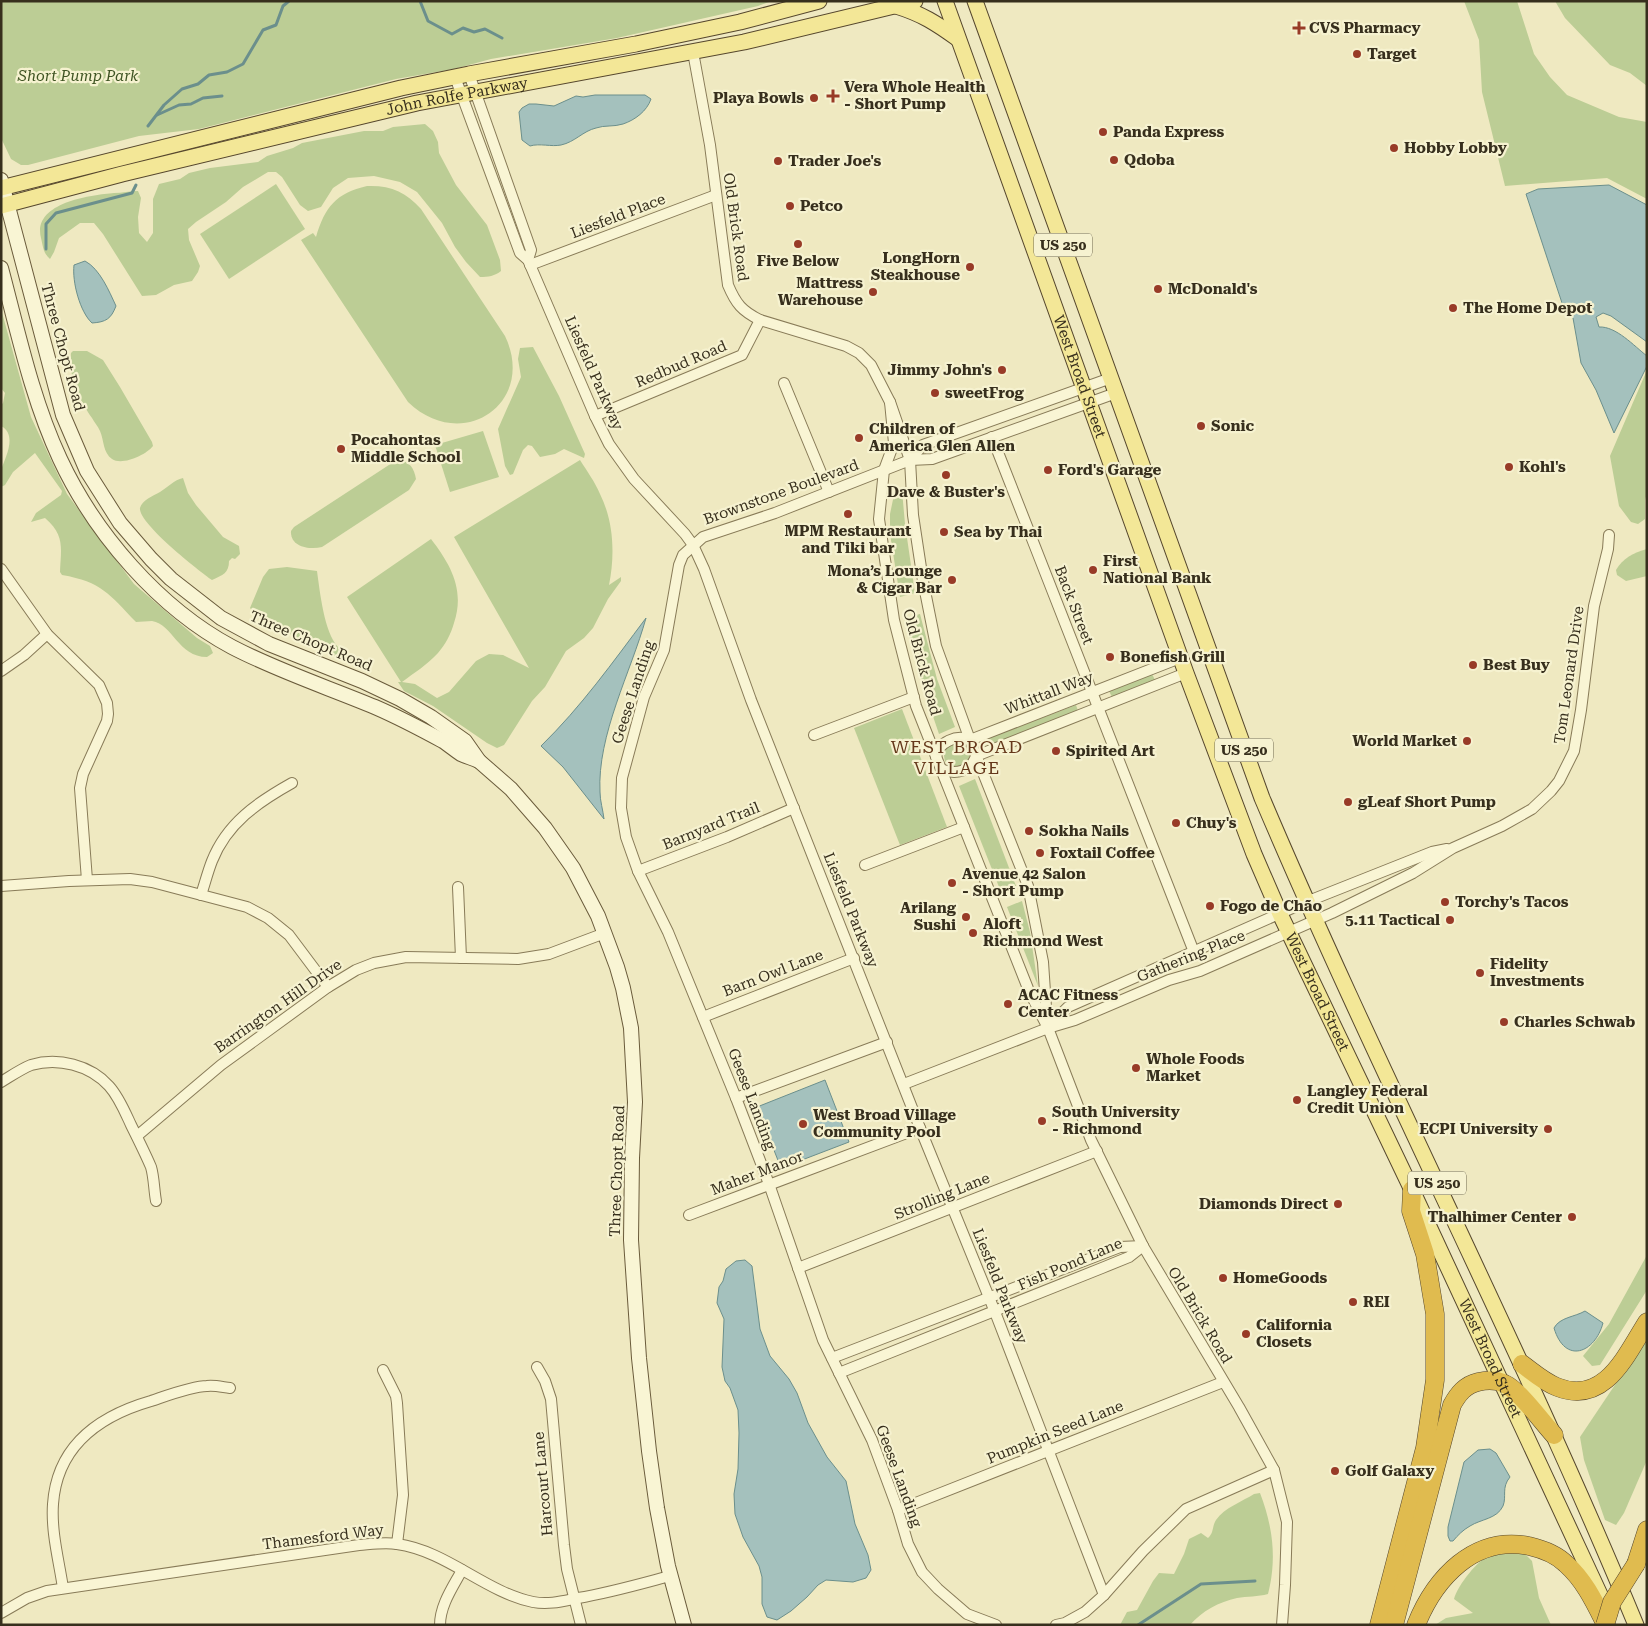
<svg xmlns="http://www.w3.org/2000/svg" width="1648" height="1626" font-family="'Roboto Serif',serif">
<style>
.green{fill:#bccd95}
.water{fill:#a4c1bd;stroke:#6b8f8c}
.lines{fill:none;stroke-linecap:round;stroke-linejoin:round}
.stream{stroke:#6b8f8c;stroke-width:3}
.street-casing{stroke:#887b58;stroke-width:12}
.secondary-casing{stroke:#6a5b3b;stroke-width:16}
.primary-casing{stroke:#56472d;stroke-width:17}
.highway-casing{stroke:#56472d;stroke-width:19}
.street{stroke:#f9f5d4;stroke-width:10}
.secondary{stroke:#f9f5d4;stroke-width:14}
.primary{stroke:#f3e797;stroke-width:15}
.highway{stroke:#e0bb4f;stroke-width:18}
.highway-bridge-casing{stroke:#56472d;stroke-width:19;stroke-linecap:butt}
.highway-bridge{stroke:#e0bb4f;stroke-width:18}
.poi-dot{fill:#983b27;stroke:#f6f2d0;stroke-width:2}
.labels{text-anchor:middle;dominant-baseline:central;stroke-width:4.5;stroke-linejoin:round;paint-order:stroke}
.shield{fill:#f6f2d0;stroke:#706a53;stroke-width:1}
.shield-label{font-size:14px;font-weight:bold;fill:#372f1d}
.poi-label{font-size:15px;font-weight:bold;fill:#372f1d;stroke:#f6f2d0;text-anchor:start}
.park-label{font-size:15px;font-style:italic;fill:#3f5423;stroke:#f6f2d0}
.street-label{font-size:15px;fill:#372f1d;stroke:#f6f2d0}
.quarter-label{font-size:18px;letter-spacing:1px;fill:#65381b;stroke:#f6f2d0}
</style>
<rect width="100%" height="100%" fill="#efe9c1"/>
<!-- green -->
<g class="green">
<path d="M1,1H772L758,6L617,38L491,59L454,69L396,79L199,129L139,136L28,165H21L11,159L1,138Z"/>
<path d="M1464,1H1517L1534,54L1550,77L1567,95L1619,117L1647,122V199L1607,178L1505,186L1482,92L1479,40Z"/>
<path d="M1555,1H1647V86L1630,73L1610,65L1565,18Z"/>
<path d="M425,124L433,131L438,142L439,153L456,185L487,225L500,260L501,271C495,276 488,277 480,277L466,262L455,247L442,223L417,192L400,182L374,176L348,178L333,188L321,207L308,211L300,205L282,177L276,172H268L243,187L226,202L196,222L188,229L189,240L200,266L198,272L192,281L174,285L156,295L142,296L103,234L94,223H80L59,238L54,252L50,259C43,253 43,246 41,238C32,203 90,195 114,193C122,193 130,191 138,191L141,198L138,217L139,233L147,242L153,233V199L159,184L180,179L189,173L210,168L258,162L267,156L293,148L302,143L364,131H383L393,127Z"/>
<path d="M276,184L305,229L229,279L200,234Z"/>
<path d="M367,186C390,185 406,192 421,209L505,336C537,403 462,454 408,402L301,240L313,233L316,237C325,207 336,193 367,186Z"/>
<path d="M1,309L31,417L67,494L134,584L197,638L210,646L213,653L207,657C178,657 173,624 152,621C147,621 141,622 136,622C109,594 102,582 62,575L60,572C61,548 65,535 45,518L31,522L36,513L61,495L62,491L35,453L13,472L5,485L1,487C1,482 0,475 1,470C5,458 18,435 1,426V405L3,403L5,393L1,388Z"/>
<path d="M533,347L559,396L585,454L584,458L564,449L555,454L540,457L532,446L528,445L523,450L513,474L510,475L505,466L498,429L521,377L518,359L520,348Z"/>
<path d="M73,351H87L103,360L120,387L152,442L153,446C146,455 122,466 112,459C103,453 104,440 100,431C98,426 94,422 92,418C79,399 68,376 71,353Z"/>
<path d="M1647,370V493L1645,500V519L1638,524L1631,522L1619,506L1610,456Z"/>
<path d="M483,431L499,477L450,492L435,445Z"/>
<path d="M580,460C587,471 595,482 600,494C614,522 615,555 609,585L621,577V581L608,599L593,628L584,638L566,651L545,687L532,701L506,742L504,745L497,748L487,743L433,706L404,691L398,682H401L347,597L431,539C451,565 465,590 454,623C451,634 445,645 438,653C427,665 414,673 402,682L415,684L437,698L449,692L476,661L489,654L503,655L529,668L454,537Z"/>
<path d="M395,461C408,459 414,467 416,479L409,490L322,547C310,550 290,547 291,531L294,527Z"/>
<path d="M183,478L188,493L196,505L223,537L239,546L240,554L235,559L232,558L229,561C229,573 223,575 212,580C199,571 138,523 140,508C142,500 153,496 160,492C168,487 174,480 183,478Z"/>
<path d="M895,490H902L905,524L915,593L900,597L890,534V514Z"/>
<path d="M1647,549V576L1626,581L1617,575L1616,570C1623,558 1633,553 1647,549Z"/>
<path d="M287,567L317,571C320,592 324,632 338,647C343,653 351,655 357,660V664L350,663L301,640L257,616L250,608L263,577L269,569Z"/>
<path d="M920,614L937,679L955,727L939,734L923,687L904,618Z"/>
<path d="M1152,674L1155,680L1112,697L1109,691Z"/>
<path d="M1076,705L1078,711L988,745L986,739Z"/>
<path d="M902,709L947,827L900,845L854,728Z"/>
<circle cx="957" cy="756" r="13"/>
<path d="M975,779L1016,886L1001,892L959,786Z"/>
<path d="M1022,901L1030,932L1038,986L1007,907Z"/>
<path d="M1647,1255V1290L1600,1365L1592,1366L1583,1356L1609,1324Z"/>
<path d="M1647,1337V1460L1624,1513L1616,1525L1605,1520L1584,1460L1580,1437Z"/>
<path d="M1260,1493C1273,1527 1277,1559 1268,1594C1258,1597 1247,1596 1237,1598C1219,1602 1202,1611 1190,1625H1120L1127,1612L1137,1610L1153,1581L1159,1573L1174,1574L1184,1554L1189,1539L1201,1533L1208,1538C1214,1533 1212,1526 1216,1520C1224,1508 1243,1501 1254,1494Z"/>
<path d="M1524,1553L1532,1561L1539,1598L1551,1625H1435L1446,1618L1473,1613L1454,1599C1458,1585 1478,1559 1492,1554C1499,1552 1515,1553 1524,1553Z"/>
</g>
<!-- water -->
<g class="water">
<path d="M595,95H645L651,99C647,111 635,120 623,124C614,127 604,125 596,128C583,131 575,142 561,145C551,147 540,143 530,146L522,140L519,112L522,108L529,104H536L554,106L576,96L583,97Z"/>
<path d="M1609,185L1647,205V342L1611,316L1603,313L1596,317L1599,327C1616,326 1634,346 1647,356V366L1614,433L1596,390L1581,363L1573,318L1564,309L1526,194L1538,189Z"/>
<path d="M85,261C100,269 109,291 116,306C111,319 106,322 92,323C80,312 72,282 74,265Z"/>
<path d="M646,618C631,672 597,735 600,792C600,801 603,810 604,819L563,767L541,746C581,707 613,662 646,618Z"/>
<path d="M825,1080L849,1142L781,1168L757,1107Z"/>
<path d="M745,1260L752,1266L760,1329L770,1356L789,1379L797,1393L808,1423L827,1457L846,1481L855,1524L868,1555L871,1570L866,1578L853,1582L826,1580L818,1585L807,1597L791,1611L777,1620L767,1617L762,1604V1577L759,1566L743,1537L735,1514L734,1494L738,1469L739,1433L738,1410L730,1388L725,1381L722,1367L724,1319L717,1303L719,1287L723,1281L726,1269L736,1261Z"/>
<path d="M1585,1311L1603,1323C1595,1353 1565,1365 1554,1328C1560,1317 1575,1317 1585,1311Z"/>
<path d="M1490,1449L1496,1453L1510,1477C1501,1488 1507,1496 1503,1506C1497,1519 1481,1519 1470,1526C1463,1530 1458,1535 1453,1541H1450L1448,1536V1527L1464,1462L1478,1450Z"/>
</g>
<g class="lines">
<!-- stream -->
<g class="stream">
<path d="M420,1L428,21L452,34L463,28L474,32L485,29L502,38"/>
<path d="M157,115L179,105L191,104L203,98L222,96"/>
<path d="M148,126L164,105L182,89L198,84L209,75L227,72L243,64L263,30L276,25L283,6L289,1"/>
<path d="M46,249V224L56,213L132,193L136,185"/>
<path d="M1138,1625L1201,1584L1255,1581"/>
</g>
<!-- street casing -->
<g class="street-casing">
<g id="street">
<path d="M693,52L710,145L728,285C736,304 742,311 760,320L846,346L859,353L871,365L890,402L910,460L913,515L923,581L936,646L970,740L1028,886L1043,962L1047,1022"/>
<path d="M469,74L531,250L528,260"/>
<path d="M455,77L520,253L528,260L595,416L609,444L634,479L685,534L693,545L704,569L751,700L920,1128L995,1312L1104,1595"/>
<path d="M530,265L716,195"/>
<path d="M784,383L829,492"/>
<path d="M890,402L894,443L884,470L879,519L894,620L916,706L1029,991L1048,1028L1091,1140L1143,1246L1239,1407L1274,1470L1287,1522L1285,1585L1282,1625"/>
<path d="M595,416L742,355L760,320"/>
<path d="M992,437L1194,952"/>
<path d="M910,460L923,445L1111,378"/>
<path d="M1,569L47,634L99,685L107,703L108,714L107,721L83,774L80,788L87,880"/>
<path d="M1,671L24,655L47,634"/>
<path d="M814,735L914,697"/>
<path d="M936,757C938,742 957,734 970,740L1180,658"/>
<path d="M941,769C955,775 971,772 976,756L1186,673"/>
<path d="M865,865L964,827"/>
<path d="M638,871L727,837L794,808"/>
<path d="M1,886L69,881L130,879L152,882L247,907L268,918L289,935L328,987"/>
<path d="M458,887L461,958"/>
<path d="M201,895C205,883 208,871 212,861C227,823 258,802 292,783"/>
<path d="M703,1017L854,958"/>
<path d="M1049,1026L1068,1007L1306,902L1432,852L1447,849"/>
<path d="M1,1082C11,1076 21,1069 31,1065C58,1057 90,1065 109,1086C119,1097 125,1112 131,1125C138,1139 145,1153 151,1167C154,1177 154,1190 156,1201"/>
<path d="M904,1084L1048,1028L1075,1020L1169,980L1200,971L1332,913L1413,873L1453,848L1502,826L1532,809L1551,791L1559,781L1574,751L1581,710L1594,606L1608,549L1609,535"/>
<path d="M736,1098L887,1042"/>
<path d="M137,1136L221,1065L328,987L356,970L374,963L406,957L518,959L549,954L605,933"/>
<path d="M689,1215L920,1128"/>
<path d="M798,1268L1097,1151"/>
<path d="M832,1358L1120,1247L1143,1246"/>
<path d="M537,1367L545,1381L551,1399L564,1545L567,1569L581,1625"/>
<path d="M383,1370L396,1396L397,1403L403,1495L397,1544"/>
<path d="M839,1373L1102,1268L1129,1257L1143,1246"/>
<path d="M898,1510L1223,1382"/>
<path d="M63,1588C59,1561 51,1532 53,1504C57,1446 99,1416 151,1401C166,1396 192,1386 207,1386C214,1385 222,1387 230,1388"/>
<path d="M1,1613L27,1598L47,1591L359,1545C372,1544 385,1542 397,1544C447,1551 485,1592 533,1602C549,1605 563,1601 578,1598C609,1593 640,1584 670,1576"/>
<path d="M440,1625C440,1605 453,1587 462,1570"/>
<path d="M996,1625L967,1614L938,1589L922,1572L908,1544L898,1510L872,1440L823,1340L769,1184L736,1098L668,932L638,871L626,837L621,808L622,778L644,697L664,650L679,565L683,555L703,537L775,513L910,460L932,459L1116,393"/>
<path d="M1056,1625L1065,1623L1085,1612L1104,1595L1143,1551L1186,1509L1274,1470"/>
</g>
</g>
<!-- secondary casing -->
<g class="secondary-casing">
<g id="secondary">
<path d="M1,180L63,415L87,471L120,523L151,559L171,579L221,618L269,644L362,681L400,699L431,717L465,741L479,761L511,789L545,828L573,868L598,916L617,967L623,988L631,1028L635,1102L632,1158L631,1240L639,1358L649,1451L657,1508L668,1566L684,1625"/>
<path d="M1,268C18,332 32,399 60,459C95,534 159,608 232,647C278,671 327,687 375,707C398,717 421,729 443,741C449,745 455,750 461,754C467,757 473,758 479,761"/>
</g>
</g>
<!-- primary casing -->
<g class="primary-casing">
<g id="primary">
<path id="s1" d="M945,1L1186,673L1254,854L1280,914L1412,1190L1609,1614"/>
<path d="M975,1L1262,798C1380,1076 1520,1345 1636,1625"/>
<path d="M896,6C922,14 936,23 958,39"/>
<path d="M1,188L401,88L469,74L636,44L740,22L819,1"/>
<path id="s2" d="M1,206L122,174L417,103L744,42L915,1"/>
</g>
</g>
<!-- highway casing -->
<g class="highway-casing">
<g id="highway">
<path d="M1522,1364C1533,1372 1544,1382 1557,1387C1605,1406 1626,1355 1647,1322"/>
<path d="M1636,1564L1647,1530"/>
<path d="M1379,1625L1425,1448L1435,1380V1314L1425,1254L1411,1211L1412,1190"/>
<path d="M1394,1625L1452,1405C1458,1394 1465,1385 1478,1382C1487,1380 1497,1380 1505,1384C1520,1391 1542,1422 1554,1435"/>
<path d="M1416,1625C1435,1578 1474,1535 1529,1546C1542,1549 1556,1554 1566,1564C1585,1581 1595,1603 1606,1625"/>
</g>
</g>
<!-- street -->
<use href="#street" class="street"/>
<!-- secondary -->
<use href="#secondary" class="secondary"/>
<!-- primary -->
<use href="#primary" class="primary"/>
<!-- highway -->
<use href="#highway" class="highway"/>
<!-- highway-bridge casing -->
<g class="highway-bridge-casing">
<path id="highway-bridge" d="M1605,1625L1612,1602L1636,1564"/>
</g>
<!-- highway-bridge -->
<use href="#highway-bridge" class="highway-bridge"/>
</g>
<!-- markers -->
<g class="poi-dot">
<path d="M1296.5 20.5h5v5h5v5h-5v5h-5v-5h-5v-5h5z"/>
<circle cx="1357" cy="54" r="5"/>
<path d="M830.5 88.5h5v5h5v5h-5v5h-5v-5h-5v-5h5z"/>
<circle cx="814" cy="98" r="5"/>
<circle cx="1103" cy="132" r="5"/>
<circle cx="1394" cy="148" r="5"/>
<circle cx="1114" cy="160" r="5"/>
<circle cx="778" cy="161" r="5"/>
<circle cx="790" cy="206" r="5"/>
<circle cx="798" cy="244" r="5"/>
<circle cx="970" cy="267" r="5"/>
<circle cx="1158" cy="289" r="5"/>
<circle cx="873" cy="292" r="5"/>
<circle cx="1453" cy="308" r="5"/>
<circle cx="1002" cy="370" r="5"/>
<circle cx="935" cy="393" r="5"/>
<circle cx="1201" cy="426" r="5"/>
<circle cx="859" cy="438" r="5"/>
<circle cx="341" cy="449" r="5"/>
<circle cx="1509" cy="467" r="5"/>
<circle cx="1048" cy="470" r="5"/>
<circle cx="946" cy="475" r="5"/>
<circle cx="848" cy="514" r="5"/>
<circle cx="944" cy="532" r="5"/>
<circle cx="1093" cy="570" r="5"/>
<circle cx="952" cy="580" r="5"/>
<circle cx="1110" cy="657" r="5"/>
<circle cx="1473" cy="665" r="5"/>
<circle cx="1467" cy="741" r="5"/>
<circle cx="1056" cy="751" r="5"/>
<circle cx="1348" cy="802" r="5"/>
<circle cx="1176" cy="823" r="5"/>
<circle cx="1029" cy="831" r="5"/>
<circle cx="1040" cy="853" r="5"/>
<circle cx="952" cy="883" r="5"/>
<circle cx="1445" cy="902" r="5"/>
<circle cx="1210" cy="906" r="5"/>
<circle cx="966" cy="917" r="5"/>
<circle cx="1450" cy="920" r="5"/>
<circle cx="973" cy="933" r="5"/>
<circle cx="1480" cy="973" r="5"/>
<circle cx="1008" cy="1004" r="5"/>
<circle cx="1504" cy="1022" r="5"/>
<circle cx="1136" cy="1068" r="5"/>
<circle cx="1297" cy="1100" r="5"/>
<circle cx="1042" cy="1121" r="5"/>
<circle cx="803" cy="1124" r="5"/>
<circle cx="1548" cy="1129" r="5"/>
<circle cx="1338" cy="1204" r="5"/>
<circle cx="1572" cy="1217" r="5"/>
<circle cx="1223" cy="1278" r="5"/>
<circle cx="1353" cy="1302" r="5"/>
<circle cx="1246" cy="1334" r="5"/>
<circle cx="1335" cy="1471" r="5"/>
</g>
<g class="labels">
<!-- shield labels -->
<g class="shield">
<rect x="1034" y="233.5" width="58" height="23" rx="4"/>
<rect x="1215" y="738.5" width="58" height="23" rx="4"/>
<rect x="1408" y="1171.5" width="58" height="23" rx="4"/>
</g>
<g class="shield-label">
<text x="1063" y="245">US 250</text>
<text x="1244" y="750">US 250</text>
<text x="1437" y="1183">US 250</text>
</g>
<!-- poi labels -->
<g class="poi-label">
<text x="1309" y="28">CVS Pharmacy</text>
<text x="1367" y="54">Target</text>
<text x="844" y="87">Vera Whole Health<tspan x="844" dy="17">- Short Pump</tspan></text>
<text x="804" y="98" text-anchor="end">Playa Bowls</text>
<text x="1113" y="132">Panda Express</text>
<text x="1404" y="148">Hobby Lobby</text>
<text x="1124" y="160">Qdoba</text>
<text x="788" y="161">Trader Joe's</text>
<text x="800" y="206">Petco</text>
<text x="960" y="258" text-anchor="end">LongHorn<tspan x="960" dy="17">Steakhouse</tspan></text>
<text x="798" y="261" text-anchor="middle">Five Below</text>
<text x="863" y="283" text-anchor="end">Mattress<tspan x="863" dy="17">Warehouse</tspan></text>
<text x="1168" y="289">McDonald's</text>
<text x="1463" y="308">The Home Depot</text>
<text x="992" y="370" text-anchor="end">Jimmy John's</text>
<text x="945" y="393">sweetFrog</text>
<text x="1211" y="426">Sonic</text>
<text x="869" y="429">Children of<tspan x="869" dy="17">America Glen Allen</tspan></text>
<text x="351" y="440">Pocahontas<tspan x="351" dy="17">Middle School</tspan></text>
<text x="1519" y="467">Kohl's</text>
<text x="1058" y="470">Ford's Garage</text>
<text x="946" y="492" text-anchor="middle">Dave &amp; Buster's</text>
<text x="848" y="531" text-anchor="middle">MPM Restaurant<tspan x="848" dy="17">and Tiki bar</tspan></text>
<text x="954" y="532">Sea by Thai</text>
<text x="1103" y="561">First<tspan x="1103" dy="17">National Bank</tspan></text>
<text x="942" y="571" text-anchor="end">Mona’s Lounge<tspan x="942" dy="17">&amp; Cigar Bar</tspan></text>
<text x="1120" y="657">Bonefish Grill</text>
<text x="1483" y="665">Best Buy</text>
<text x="1457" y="741" text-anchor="end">World Market</text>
<text x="1066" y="751">Spirited Art</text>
<text x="1358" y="802">gLeaf Short Pump</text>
<text x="1186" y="823">Chuy's</text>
<text x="1039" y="831">Sokha Nails</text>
<text x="1050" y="853">Foxtail Coffee</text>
<text x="962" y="874">Avenue 42 Salon<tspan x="962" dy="17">- Short Pump</tspan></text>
<text x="1455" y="902">Torchy's Tacos</text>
<text x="1220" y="906">Fogo de Chão</text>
<text x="956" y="908" text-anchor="end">Arilang<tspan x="956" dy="17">Sushi</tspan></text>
<text x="1440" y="920" text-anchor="end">5.11 Tactical</text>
<text x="983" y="924">Aloft<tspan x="983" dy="17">Richmond West</tspan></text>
<text x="1490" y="964">Fidelity<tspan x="1490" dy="17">Investments</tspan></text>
<text x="1018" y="995">ACAC Fitness<tspan x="1018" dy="17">Center</tspan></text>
<text x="1514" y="1022">Charles Schwab</text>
<text x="1146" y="1059">Whole Foods<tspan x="1146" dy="17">Market</tspan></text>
<text x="1307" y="1091">Langley Federal<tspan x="1307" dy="17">Credit Union</tspan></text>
<text x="1052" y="1112">South University<tspan x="1052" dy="17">- Richmond</tspan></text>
<text x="813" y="1115">West Broad Village<tspan x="813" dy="17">Community Pool</tspan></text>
<text x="1538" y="1129" text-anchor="end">ECPI University</text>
<text x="1328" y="1204" text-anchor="end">Diamonds Direct</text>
<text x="1562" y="1217" text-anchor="end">Thalhimer Center</text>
<text x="1233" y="1278">HomeGoods</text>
<text x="1363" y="1302">REI</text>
<text x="1256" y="1325">California<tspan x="1256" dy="17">Closets</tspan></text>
<text x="1345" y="1471">Golf Galaxy</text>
</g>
<!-- park labels -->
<g class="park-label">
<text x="78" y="76">Short Pump Park</text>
</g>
<!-- street labels -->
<g class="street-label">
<text stroke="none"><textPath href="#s2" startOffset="469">John Rolfe Parkway</textPath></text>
<text transform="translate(618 216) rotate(-21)">Liesfeld Place</text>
<text transform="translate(736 227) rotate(82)">Old Brick Road</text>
<text transform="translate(63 347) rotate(75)">Three Chopt Road</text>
<text transform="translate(681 364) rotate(-23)">Redbud Road</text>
<text transform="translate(594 373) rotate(66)">Liesfeld Parkway</text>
<text stroke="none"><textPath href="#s1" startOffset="399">West Broad Street</textPath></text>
<text transform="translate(781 492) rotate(-20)">Brownstone Boulevard</text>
<text transform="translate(1074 605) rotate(69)">Back Street</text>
<text transform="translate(311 641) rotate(23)">Three Chopt Road</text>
<text transform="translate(922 662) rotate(75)">Old Brick Road</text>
<text transform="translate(1569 675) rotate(-82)">Tom Leonard Drive</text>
<text transform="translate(633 692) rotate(-72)">Geese Landing</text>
<text transform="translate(1049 693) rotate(-21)">Whittall Way</text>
<text transform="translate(711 826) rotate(-22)">Barnyard Trail</text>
<text transform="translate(851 910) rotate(68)">Liesfeld Parkway</text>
<text transform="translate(1191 956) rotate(-22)">Gathering Place</text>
<text transform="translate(773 973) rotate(-21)">Barn Owl Lane</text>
<text stroke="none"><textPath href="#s1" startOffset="1059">West Broad Street</textPath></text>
<text transform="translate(278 1006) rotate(-35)">Barrington Hill Drive</text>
<text transform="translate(752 1099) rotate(69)">Geese Landing</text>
<text transform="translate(617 1171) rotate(-88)">Three Chopt Road</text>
<text transform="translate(757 1173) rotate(-21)">Maher Manor</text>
<text transform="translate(942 1196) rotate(-22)">Strolling Lane</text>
<text transform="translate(1070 1264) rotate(-23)">Fish Pond Lane</text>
<text transform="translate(1000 1286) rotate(68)">Liesfeld Parkway</text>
<text transform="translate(1200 1315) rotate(59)">Old Brick Road</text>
<text stroke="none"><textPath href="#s1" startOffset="1464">West Broad Street</textPath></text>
<text transform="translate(1055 1432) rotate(-22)">Pumpkin Seed Lane</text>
<text transform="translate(899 1476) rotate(70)">Geese Landing</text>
<text transform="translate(543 1484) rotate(-95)">Harcourt Lane</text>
<text transform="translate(323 1537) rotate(-7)">Thamesford Way</text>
</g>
<!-- quarter labels -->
<g class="quarter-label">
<text x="957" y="746">WEST BROAD<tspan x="957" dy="21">VILLAGE</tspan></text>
</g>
</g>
<!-- border -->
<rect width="1648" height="1626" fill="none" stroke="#372f1d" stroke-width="5"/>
</svg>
